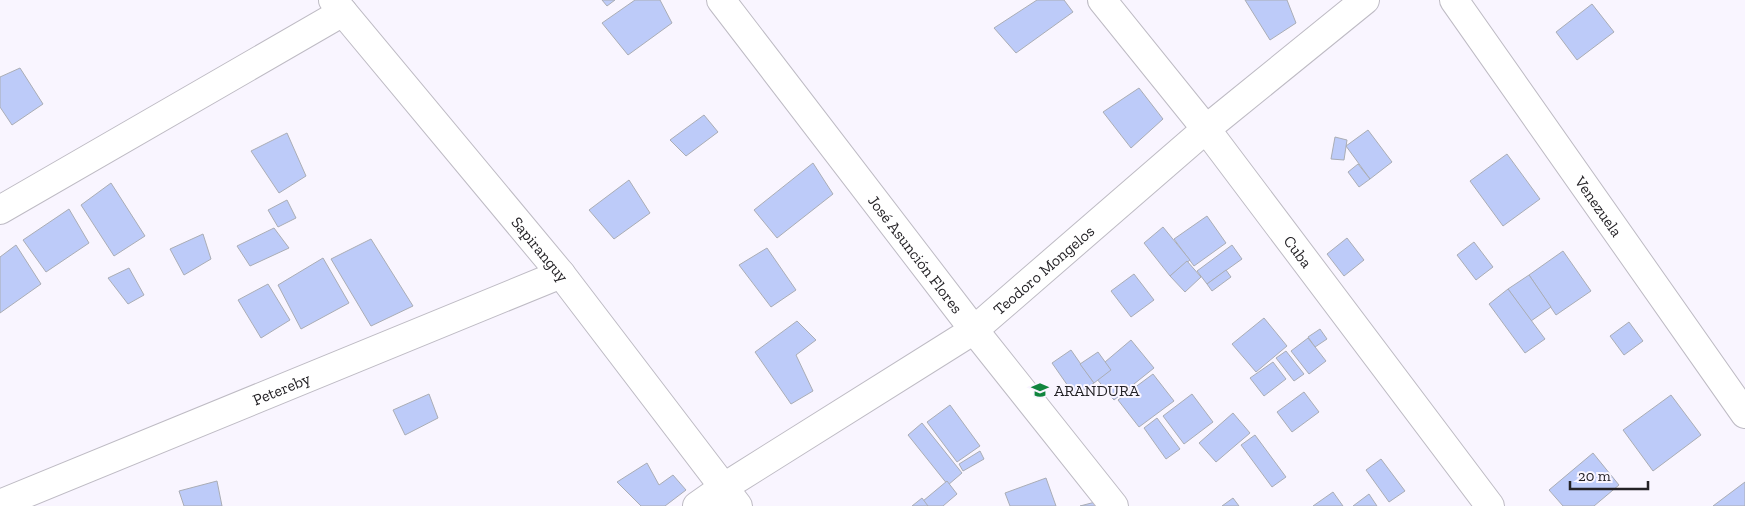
<svg xmlns="http://www.w3.org/2000/svg" width="1745" height="506" font-family="'Zilla Slab',serif">
<style>
.building{fill:#bdcbf9;stroke:#aaadb5}
.lines{fill:none;stroke-linecap:round;stroke-linejoin:round}
.street-casing{stroke:#bebbc4;stroke-width:30}
.secondary-casing{stroke:#bebbc4;stroke-width:30}
.street{stroke:#fff;stroke-width:28}
.secondary{stroke:#fff;stroke-width:28}
.labels{text-anchor:middle;dominant-baseline:central;stroke-width:4;stroke-linejoin:round;paint-order:stroke}
.street-label{font-size:16px;fill:#242226;stroke:#f9f5ff}
.poi-label{font-size:16px;fill:#242226;stroke:#f9f5ff;text-anchor:start}
</style>
<rect width="100%" height="100%" fill="#f9f5ff"/>
<!-- building -->
<g class="building">
<path d="M602,0H615L607,6Z"/>
<path d="M635,0H660L672,23L628,55L602,23Z"/>
<path d="M1037,0H1064L1073,12L1016,53L994,28Z"/>
<path d="M1245,0H1287L1296,23L1270,40Z"/>
<path d="M1592,4L1614,32L1577,60L1556,32Z"/>
<path d="M20,68L43,104L12,125L0,107V77Z"/>
<path d="M1139,88L1163,119L1131,148L1103,112Z"/>
<path d="M704,115L718,132L686,156L670,140Z"/>
<path d="M1368,130L1392,162L1370,179L1346,146Z"/>
<path d="M287,133L306,176L279,193L251,151Z"/>
<path d="M1335,137L1347,140L1344,160L1331,159Z"/>
<path d="M1507,154L1540,199L1503,226L1470,181Z"/>
<path d="M813,163L833,194L777,238L754,210Z"/>
<path d="M1358,164L1370,179L1359,187L1348,172Z"/>
<path d="M629,180L650,213L614,239L589,210Z"/>
<path d="M111,183L145,236L114,256L81,205Z"/>
<path d="M287,200L296,218L278,227L268,210Z"/>
<path d="M69,209L89,243L46,272L23,240Z"/>
<path d="M1207,216L1226,243L1194,266L1174,239Z"/>
<path d="M1163,227L1190,260L1170,276L1144,243Z"/>
<path d="M274,228L289,248L250,266L237,246Z"/>
<path d="M203,234L211,259L184,275L170,249Z"/>
<path d="M1347,238L1364,260L1344,276L1327,254Z"/>
<path d="M371,239L413,306L371,326L331,259Z"/>
<path d="M1474,242L1493,267L1476,280L1457,255Z"/>
<path d="M16,245L41,284L0,313V257Z"/>
<path d="M1232,245L1242,259L1207,284L1197,271Z"/>
<path d="M767,248L796,290L771,307L739,265Z"/>
<path d="M1563,251L1591,291L1556,315L1529,275Z"/>
<path d="M323,258L349,303L301,329L278,285Z"/>
<path d="M1187,261L1201,277L1185,292L1170,276Z"/>
<path d="M129,268L144,295L128,304L108,278Z"/>
<path d="M1226,270L1231,277L1212,291L1207,284Z"/>
<path d="M1134,274L1154,300L1131,317L1111,291Z"/>
<path d="M1529,275L1551,307L1531,321L1508,289Z"/>
<path d="M268,284L290,320L261,338L238,300Z"/>
<path d="M1508,289L1545,339L1525,353L1489,304Z"/>
<path d="M1264,318L1287,346L1256,372L1232,344Z"/>
<path d="M797,321L816,340L796,355L813,391L791,404L755,352Z"/>
<path d="M1629,322L1643,341L1624,355L1610,336Z"/>
<path d="M1320,329L1327,339L1315,347L1308,337Z"/>
<path d="M1308,338L1326,361L1309,374L1291,351Z"/>
<path d="M1131,340L1154,368L1114,400L1092,373Z"/>
<path d="M1071,350L1094,383L1075,396L1052,363Z"/>
<path d="M1286,351L1304,374L1294,381L1276,358Z"/>
<path d="M1098,352L1111,370L1094,383L1080,364Z"/>
<path d="M1273,362L1286,379L1264,396L1250,378Z"/>
<path d="M1153,374L1174,401L1139,427L1118,400Z"/>
<path d="M1304,392L1319,412L1292,432L1277,412Z"/>
<path d="M429,394L438,418L405,435L393,410Z"/>
<path d="M1192,394L1213,422L1184,444L1163,416Z"/>
<path d="M1671,395L1701,435L1653,471L1623,430Z"/>
<path d="M950,405L980,446L957,462L927,422Z"/>
<path d="M1233,413L1250,433L1216,462L1199,443Z"/>
<path d="M1157,418L1180,449L1166,459L1144,428Z"/>
<path d="M922,423L962,473L948,485L908,435Z"/>
<path d="M1255,435L1286,477L1272,487L1241,445Z"/>
<path d="M980,451L984,459L963,471L959,464Z"/>
<path d="M1593,453L1619,485L1594,506H1563L1549,490Z"/>
<path d="M1381,459L1405,491L1389,502L1366,470Z"/>
<path d="M647,463L659,485L673,475L686,490L665,506H641L617,482Z"/>
<path d="M1046,478L1056,506H1010L1005,493Z"/>
<path d="M217,481L222,506H184L179,491Z"/>
<path d="M947,481L957,494L943,506H928L923,501Z"/>
<path d="M1745,482V506H1713Z"/>
<path d="M1333,492L1343,506H1313Z"/>
<path d="M1369,494L1377,506H1353Z"/>
<path d="M922,498L928,506H912Z"/>
<path d="M1233,498L1239,506H1222Z"/>
<path d="M1099,501L1100,506H1080Z"/>
</g>
<g class="lines">
<!-- street casing -->
<g class="street-casing">
<g id="street">
<path id="s1" d="M333,0L561,274L738,506"/>
<path id="s2" d="M1102,0L1206,129L1490,506"/>
<path id="s3" d="M1454,0L1745,414"/>
<path d="M0,210L343,12"/>
<path id="s4" d="M974,330L1206,129L1365,0"/>
<path id="s5" d="M0,504L561,274"/>
</g>
</g>
<!-- secondary casing -->
<g class="secondary-casing">
<g id="secondary">
<path id="s6" d="M721,0L974,330L1114,506"/>
<path d="M697,506L724,487L974,330"/>
</g>
</g>
<!-- street -->
<use href="#street" class="street"/>
<!-- secondary -->
<use href="#secondary" class="secondary"/>
</g>
<!-- icons -->
<defs>
<g id="school-bare" transform="scale(1.35)"><path d="M0-5L7-2L0 1L-7-2ZM-4 1L0 2.5L4 1V4Q0 6-4 4Z" fill="#11853e" stroke="#f9f5ff" stroke-width="2.5" paint-order="stroke"/></g>
</defs>
<g fill-rule="evenodd">
<use href="#school-bare" x="1040" y="390"/>
</g>
<g class="labels">
<!-- street labels -->
<g class="street-label">
<text stroke="none"><textPath href="#s3" startOffset="252">Venezuela</textPath></text>
<text stroke="none"><textPath href="#s1" startOffset="324">Sapiranguy</textPath></text>
<text stroke="none"><textPath href="#s2" startOffset="319">Cuba</textPath></text>
<text stroke="none"><textPath href="#s6" startOffset="320">José Asunción Flores</textPath></text>
<text stroke="none"><textPath href="#s4" startOffset="92">Teodoro Mongelos</textPath></text>
<text stroke="none"><textPath href="#s5" startOffset="304">Petereby</textPath></text>
</g>
<!-- poi labels -->
<g class="poi-label">
<text x="1054" y="390">ARANDURA</text>
</g>
</g>
<!-- scale -->
<path d="M1570 481v8h78v-8" fill="none" stroke="#242226" stroke-width="2.5"/>
<text x="1578" y="481" font-size="15" fill="#242226" stroke="#f9f5ff" stroke-width="4" paint-order="stroke">20 m</text>
</svg>
